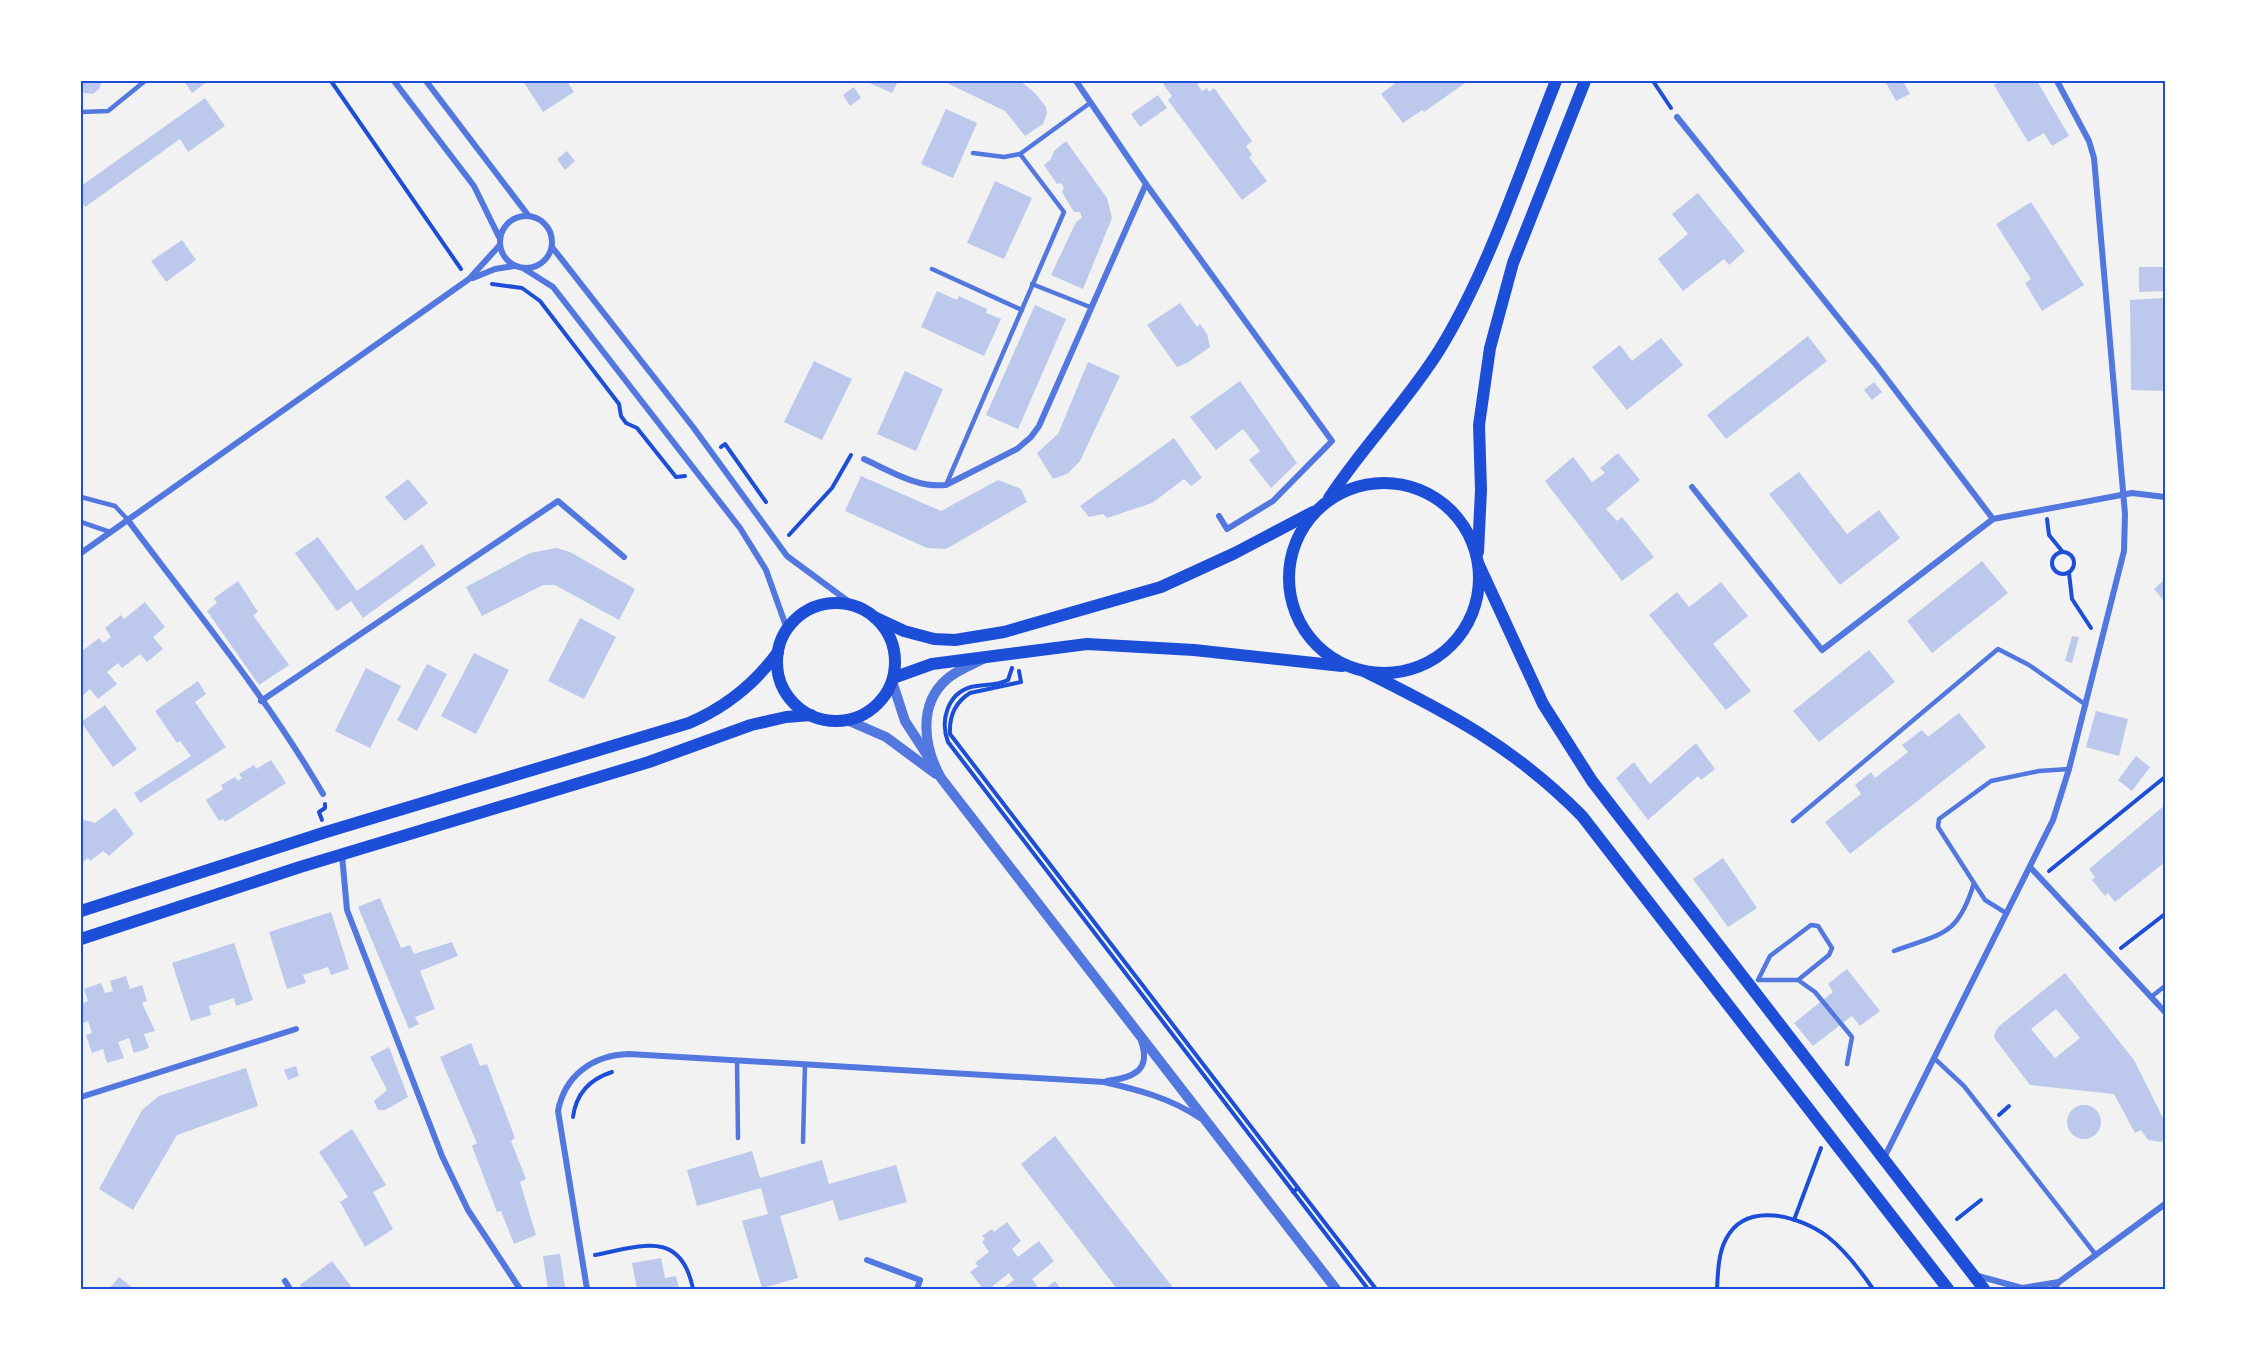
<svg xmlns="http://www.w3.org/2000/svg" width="2246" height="1370" font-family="'Crimson Pro',serif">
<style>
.building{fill:#bdc9ec;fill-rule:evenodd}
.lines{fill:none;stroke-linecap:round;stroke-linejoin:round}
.path{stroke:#1d4ed8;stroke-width:4}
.service{stroke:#5277de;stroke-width:4.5}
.minor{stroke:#5277de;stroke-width:6}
.tertiary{stroke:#5277de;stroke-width:10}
.secondary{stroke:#1d4ed8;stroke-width:12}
.neatline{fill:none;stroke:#1d4ed8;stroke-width:2}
</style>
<rect width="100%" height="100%" fill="#f2f2f2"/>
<!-- building -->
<g class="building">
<path d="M81,81H101L100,88L93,94L84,93L81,89Z"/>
<path d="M184,81H208L192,93Z"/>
<path d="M523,81H567L574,92L543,112Z"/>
<path d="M865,81H898L892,93Z"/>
<path d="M943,81H1020L1034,92L1046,107L1047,113L1043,124L1025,136L1005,111Z"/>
<path d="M1167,81H1202L1197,84L1202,91L1207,88L1209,92L1214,88L1252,141L1246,146L1252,155L1249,157L1267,181L1242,200L1168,100L1172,96L1163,84Z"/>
<path d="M1398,81H1463L1465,83L1424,112L1422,110L1403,123L1381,94Z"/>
<path d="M1885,81H1903L1910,94L1896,101Z"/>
<path d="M2000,81H2037L2069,136L2052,146L2044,133L2028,142L1994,85Z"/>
<path d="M854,87L861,98L850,106L843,95Z"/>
<path d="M1158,95L1167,108L1140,127L1131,114Z"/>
<path d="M205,98L225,126L188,152L180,139L85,207L81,201V186Z"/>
<path d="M946,109L977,123L953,178L921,164Z"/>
<path d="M1066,141L1107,198L1112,218L1083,289L1051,275L1076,222L1082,218L1080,212H1074L1062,192L1064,188L1061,183L1057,184L1044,165L1051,159L1054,151Z"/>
<path d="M567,151L575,161L565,170L557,159Z"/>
<path d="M995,181L1032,198L1004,259L967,243Z"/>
<path d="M1698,193L1745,251L1729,265L1724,259L1683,291L1658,259L1688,234L1672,214Z"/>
<path d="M2031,202L2084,285L2042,311L2025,283L2031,279L1996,224Z"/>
<path d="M182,240L196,260L166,282L151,261Z"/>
<path d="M2139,267H2165V291L2139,292Z"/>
<path d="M937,291L957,300L959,296L987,309L986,313L1001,319L984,356L921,327Z"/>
<path d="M2165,298V391L2131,390L2130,300Z"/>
<path d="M1180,303L1197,327L1200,324L1207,334L1210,347L1187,363L1177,367L1147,325Z"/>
<path d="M1035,305L1066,319L1018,429L986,415Z"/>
<path d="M1808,336L1827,361L1726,439L1707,415Z"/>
<path d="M1661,338L1683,365L1627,410L1592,367L1620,345L1632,361Z"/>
<path d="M814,361L852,379L822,440L784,422Z"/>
<path d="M1088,362L1120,376L1080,461L1067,474L1053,479L1037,453L1058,434Z"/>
<path d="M905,371L943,389L916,451L877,434Z"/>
<path d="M1240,381L1297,463L1271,488L1249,460L1260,451L1243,429L1216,450L1190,417Z"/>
<path d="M1874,382L1882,392L1872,400L1864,390Z"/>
<path d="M1174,438L1202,478L1191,486L1184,479L1152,503L1107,518L1103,514L1089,517L1080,506Z"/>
<path d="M1618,453L1640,480L1606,509L1617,521L1622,517L1654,557L1622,581L1545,481L1573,457L1592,482L1605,473L1600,468Z"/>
<path d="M1799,472L1847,534L1879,510L1900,538L1840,585L1769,494Z"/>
<path d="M861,476L941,511L998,480L1021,489L1027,502L946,549L927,548L845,511Z"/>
<path d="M408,479L428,503L405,521L385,497Z"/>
<path d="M318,537L357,591L422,544L436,565L363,618L351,601L337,611L295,553Z"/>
<path d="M556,548L570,552L635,589L619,620L555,585H543L482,616L466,587L530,553Z"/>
<path d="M1982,561L2008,593L1932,653L1907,621Z"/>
<path d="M2165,579V602L2154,589Z"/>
<path d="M238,581L258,612L253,615L289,665L259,685L207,611L217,603L214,598Z"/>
<path d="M1721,582L1748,616L1713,644L1751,691L1726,710L1649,615L1677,592L1689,607Z"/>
<path d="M145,602L165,627L153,637L163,649L147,662L140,654L122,668L118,663L107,672L117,684L98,699L90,689L81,697V652L99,638L103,643L111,637L105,628L121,615L124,619Z"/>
<path d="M580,618L616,637L584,699L548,681Z"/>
<path d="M2072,636L2079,637L2072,663L2065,661Z"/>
<path d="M1869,650L1895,682L1819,742L1793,711Z"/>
<path d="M474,653L509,670L476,734L441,716Z"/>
<path d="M427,664L447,674L417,731L397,720Z"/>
<path d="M366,668L401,686L370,748L335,731Z"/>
<path d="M198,681L206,694L195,702L226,747L140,803L134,793L191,756L180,741L177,743L155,711Z"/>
<path d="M105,705L137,749L113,767L81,722Z"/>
<path d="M2096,711L2128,719L2119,756L2086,747Z"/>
<path d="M1959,713L1986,747L1850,854L1825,822L1861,794L1855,785L1871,772L1875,778L1908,752L1902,745L1922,730L1928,737Z"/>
<path d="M1696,743L1715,769L1701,780L1698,776L1648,820L1616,778L1634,762L1650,784Z"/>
<path d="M2136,756L2150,767L2132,791L2118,780Z"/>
<path d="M271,760L286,783L225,822L223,819L219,821L206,800L223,789L221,785L235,777L238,781L242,778L239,774L254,765L256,769Z"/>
<path d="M2165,805V862L2115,902L2108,893L2105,896L2092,880L2095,877L2089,869Z"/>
<path d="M115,808L134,834L109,856L103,851L90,861L88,858L81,863V819L95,823Z"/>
<path d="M1723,858L1757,908L1728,927L1693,879Z"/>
<path d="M380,898L401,948L410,945L414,954L452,942L458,956L420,971L435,1009L415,1017L419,1024L409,1029L358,907Z"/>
<path d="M331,912L349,969L331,975L328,967L303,975L306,983L287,989L269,932Z"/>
<path d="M234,943L253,1000L236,1006L234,998L209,1006L211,1015L191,1021L172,963Z"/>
<path d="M1847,969L1880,1011L1860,1026L1852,1016L1813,1046L1794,1023L1833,992L1828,984Z"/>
<path d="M2065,973L2134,1060L2165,1122V1139L2161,1142L2148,1140L2141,1130L2135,1133L2114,1094L2030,1085L1995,1039L1994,1035L1998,1027ZM2056,1009L2080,1038L2055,1058L2031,1029Z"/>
<path d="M126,976L130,989L142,985L147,1001L142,1003L155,1031L144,1034L149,1048L134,1053L129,1038L118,1042L124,1058L107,1063L103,1049L92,1053L86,1035L92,1033L88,1021L82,1023L81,1019V1004L88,1001L84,989L101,983L105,993L113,991L110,981Z"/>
<path d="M471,1043L480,1066L487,1064L515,1138L511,1141L526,1179L520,1182L536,1235L514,1244L501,1211L497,1212L472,1146L477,1143L440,1057Z"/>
<path d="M389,1047L408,1097L385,1110H378L374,1101L387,1090L370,1057Z"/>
<path d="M296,1066L299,1076L288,1080L284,1070Z"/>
<path d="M246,1068L258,1106L177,1135L133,1210L99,1189L142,1110L159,1096Z"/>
<circle cx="2084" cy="1122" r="17"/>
<path d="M352,1129L386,1185L373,1192L393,1229L365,1247L340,1202L348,1197L319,1152Z"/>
<path d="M1055,1136L1068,1153L1174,1289H1117L1021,1164Z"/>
<path d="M752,1151L760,1178L822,1160L829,1184L896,1165L907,1202L839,1221L833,1200L780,1216L798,1278L762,1288L742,1221L768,1214L761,1188L697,1206L687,1170Z"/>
<path d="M1007,1222L1021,1241L1012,1249L1018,1257L1039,1241L1054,1261L1032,1279L1039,1289H1002L1014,1280L1009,1273L989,1289H983L970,1272L978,1266L975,1263L989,1252L982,1242L985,1239L982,1236L992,1229L994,1232Z"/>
<path d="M560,1254L565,1287L548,1289L543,1256Z"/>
<path d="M661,1258L665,1278L676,1276L679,1289H637L632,1263Z"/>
<path d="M332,1261L353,1289H303L300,1285Z"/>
<path d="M119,1277L134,1289H109Z"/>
<path d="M1055,1281L1061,1289H1044Z"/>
</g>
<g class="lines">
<!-- path -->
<g class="path">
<path d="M331,81L461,269"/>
<path d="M1653,81L1671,108"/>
<path d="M492,284L522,288L540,301L619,404L621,416L626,423L637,428L676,477L685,476"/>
<path d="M721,447L725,444L766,502"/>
<path d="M2047,519L2049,535L2062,551"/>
<path d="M789,535L832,488L851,455"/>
<circle cx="2063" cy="563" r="11"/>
<path d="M2069,573L2072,599L2091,628"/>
<path d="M1012,668L1008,680C997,686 983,684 971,687C947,694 940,721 948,742L1368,1289"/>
<path d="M1019,671L1021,682L970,693C954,703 949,717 950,734L1298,1188L1293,1192"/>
<path d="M322,820L319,812L325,808V804"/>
<path d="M2049,871L2165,777"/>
<path d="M2121,948L2165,914"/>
<path d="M1999,1115L2009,1106"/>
<path d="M573,1117C576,1094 590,1079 612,1072"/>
<path d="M1298,1188L1376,1289"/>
<path d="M1957,1219L1981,1200"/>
<path d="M1794,1220L1821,1148"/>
<path d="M595,1255C641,1246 681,1229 693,1289"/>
<path d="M1717,1289C1718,1272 1718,1254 1726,1239C1746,1200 1800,1216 1828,1237C1846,1251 1860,1270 1873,1289"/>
</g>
<!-- service -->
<g class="service">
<path d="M81,112L108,111L145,81"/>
<path d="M973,153L1004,157L1020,154"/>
<path d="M932,269L1022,310"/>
<path d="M1032,284L1090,307"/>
<path d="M946,485L1064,212L1020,154L1090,103"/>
<path d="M81,497L115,506L127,519"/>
<path d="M81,522L110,532"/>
<path d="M1793,821L1998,649L2029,665L2086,705"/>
<path d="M1974,883L1985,900L2006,913"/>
<path d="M1894,951C1943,933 1958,936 1974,883L1938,827L1939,819L1991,781L2039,771L2069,769"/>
<path d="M1798,980L1829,955L1832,948L1818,926L1811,925L1770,956L1758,980H1798L1815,992L1852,1037L1847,1064"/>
<path d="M2151,997L2165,986"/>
<path d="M1935,1059L1964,1086L2096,1255"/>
<path d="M737,1061L738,1138"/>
<path d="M803,1142L805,1064"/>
</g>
<!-- minor -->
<g class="minor">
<path d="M394,81L474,186L499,237"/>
<path d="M426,81L528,215"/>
<path d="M1076,81L1146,184L1332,441L1273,501L1227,529L1219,516"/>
<path d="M1677,117L1877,366L1993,519L2132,493L2165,497"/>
<circle cx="526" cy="242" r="26"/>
<path d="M552,247L693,427L787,556L856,607"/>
<path d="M523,268L553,287L740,528L766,570L787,629"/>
<path d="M473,278L495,269L514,266"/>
<path d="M864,459C890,471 917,488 946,485L1017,449L1031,437L1039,426L1146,184"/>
<path d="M1692,487L1822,650L1993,519"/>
<path d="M127,519C194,609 267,697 323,794"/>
<path d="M81,553L469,279L499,246"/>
<path d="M261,701L558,501L624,557"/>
<path d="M342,855L347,910L442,1156L468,1210L520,1289"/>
<path d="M2030,867L2165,1012"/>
<path d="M1107,1081C1132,1078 1152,1071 1141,1041"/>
<path d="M81,1097L296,1029"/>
<path d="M1884,1158L2053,820L2069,769L2124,551L2125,514L2094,158L2089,141L2057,81"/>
<path d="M867,1260L920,1280L917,1289"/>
<path d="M1978,1276L2022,1288L2059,1282L2053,1289"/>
<path d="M285,1281L290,1289"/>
<path d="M2059,1282L2165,1204"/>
<path d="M587,1289L558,1111C565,1075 593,1055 629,1054L1104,1082C1139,1090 1170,1098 1200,1118"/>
</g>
<!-- tertiary -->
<g class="tertiary">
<path d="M983,659C971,665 957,670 947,679C917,705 924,748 941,778L1336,1289"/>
<path d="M892,681L905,721L929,758"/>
<path d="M847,720L886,737L936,774"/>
</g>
<!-- secondary -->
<g class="secondary">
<circle cx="1384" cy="578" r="95"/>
<path d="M1329,498C1363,446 1407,402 1440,349C1489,269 1521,168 1556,81"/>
<path d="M1478,552L1481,490L1479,425L1490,348L1513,263L1585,81"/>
<path d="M1478,563L1543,704L1592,781L1984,1289"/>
<circle cx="836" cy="662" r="59"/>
<path d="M874,617L904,631L934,639L955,640L1004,632L1161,587L1235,553L1313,512"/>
<path d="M1364,671C1449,713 1514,747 1582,816L1948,1289"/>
<path d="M893,678L932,664L1087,644L1194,650L1342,666"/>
<path d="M81,911L326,832L689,723C726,707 754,685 778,652"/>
<path d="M81,939L300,867L649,762L751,725L786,717L811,715"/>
</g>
</g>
<!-- border -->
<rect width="2246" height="1370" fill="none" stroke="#ffffff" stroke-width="165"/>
<rect x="82" y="82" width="2082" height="1206" class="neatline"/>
</svg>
